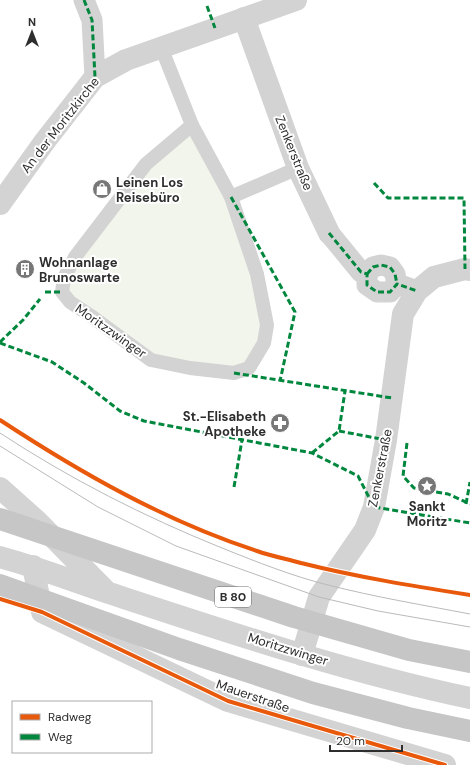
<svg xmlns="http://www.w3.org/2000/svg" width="470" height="765" font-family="'DM Sans',sans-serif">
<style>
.green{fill:#f1f5eb}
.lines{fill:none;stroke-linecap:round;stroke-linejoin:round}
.service{stroke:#d3d3d3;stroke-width:14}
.pedestrian{stroke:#d3d3d3;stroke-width:21}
.minor{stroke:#d3d3d3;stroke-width:22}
.tertiary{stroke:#d3d3d3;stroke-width:22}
.primary{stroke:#c6c6c6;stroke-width:22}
.tram{stroke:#bababa;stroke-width:1}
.quiet{stroke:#00873e;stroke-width:3;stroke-dasharray:6 3;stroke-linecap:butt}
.cycleway-casing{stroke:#fff;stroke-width:6}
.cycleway{stroke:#e8590c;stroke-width:4}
.labels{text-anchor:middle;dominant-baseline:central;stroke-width:4;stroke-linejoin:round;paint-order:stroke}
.shield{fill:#fff;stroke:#6d6d6d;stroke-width:1}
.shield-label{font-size:12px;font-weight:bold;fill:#2e2e2e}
.street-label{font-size:13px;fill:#2e2e2e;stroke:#fff}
.poi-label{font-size:13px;font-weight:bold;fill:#2e2e2e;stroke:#fff;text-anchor:start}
</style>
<rect width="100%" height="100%" fill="#fff"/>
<!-- green -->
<path class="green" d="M192,125L231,197L267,325L249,368L151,360L70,302L64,278L146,164Z"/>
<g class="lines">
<!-- service -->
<g class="service">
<path d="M161,47L192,125L231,197L298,168"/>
<path d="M192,125L146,164L75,257L64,278L62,292L70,302L91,316L151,360L190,368L234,373L249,368L264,343L267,325L257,274L231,197"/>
</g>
<!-- pedestrian -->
<g class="pedestrian">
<path d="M84,0L92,20L95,77"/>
<path d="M329,233L361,272L367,274V285L377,292H390L397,284L417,291"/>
<path d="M367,274L373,267L381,265L390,267L395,274L397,284"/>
</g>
<!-- minor -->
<g class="minor">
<path d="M244,18L298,168L329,233"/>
<path d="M0,204L45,141L95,77L126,60L296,0"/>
<path d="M33,566L42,612L228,701L445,765"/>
<path d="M302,655L319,597L365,530L374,507L386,440L403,314L417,291L434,277L465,269L470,270"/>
</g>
<!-- tertiary -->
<g class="tertiary">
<path d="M0,488L37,521L104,589"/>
<path d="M0,557C37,567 73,581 109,593C228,632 347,672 470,698"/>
</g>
<!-- primary -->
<g class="primary">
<path d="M0,519L294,617L409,650L470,662"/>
<path d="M0,585L179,649L313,693L408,718L470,731"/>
</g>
<!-- tram -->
<g class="tram">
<path d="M0,433C70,479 145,517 222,548C257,562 292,576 328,585C375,597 423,605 470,614"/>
<path d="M0,446L98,507L176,546L319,597L378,611L470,627"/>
</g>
<!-- quiet -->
<g class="quiet">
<path d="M84,0L92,20L95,77"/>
<path d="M207,6L215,28"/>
<path d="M374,183L388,198H464L465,269"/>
<path d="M231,197L295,312L280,381"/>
<path d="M329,233L361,272L367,274V285L377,292H390L397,284L417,291"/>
<path d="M367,274L373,267L381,265L390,267L395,274L397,284"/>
<path d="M45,292H62"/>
<path d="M0,342L23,320L40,299"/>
<path d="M0,343L52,362L84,383L120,411L144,421L312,453L358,476L374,507L470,523"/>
<path d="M234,373L392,398"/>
<path d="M339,431L386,440"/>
<path d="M407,443L403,476L414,488L448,494L470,504"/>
<path d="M312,453L339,431L345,391"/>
<path d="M234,487L242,440"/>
<path d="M466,504L470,482"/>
</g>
<!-- cycleway casing -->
<g class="cycleway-casing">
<g id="cycleway">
<path d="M0,420C81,473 165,521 257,551C271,556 287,559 301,563C357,577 413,586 470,595"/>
<path d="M0,599L42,612L228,701L445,765"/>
</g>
</g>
<!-- cycleway -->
<use href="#cycleway" class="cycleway"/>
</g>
<!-- icons -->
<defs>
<g id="shop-disc" transform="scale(1)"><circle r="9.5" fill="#777" stroke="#fff"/><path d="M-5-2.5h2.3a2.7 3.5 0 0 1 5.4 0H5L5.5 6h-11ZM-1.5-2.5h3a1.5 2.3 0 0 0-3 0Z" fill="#fff"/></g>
<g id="building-disc" transform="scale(1)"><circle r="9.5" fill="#777" stroke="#fff"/><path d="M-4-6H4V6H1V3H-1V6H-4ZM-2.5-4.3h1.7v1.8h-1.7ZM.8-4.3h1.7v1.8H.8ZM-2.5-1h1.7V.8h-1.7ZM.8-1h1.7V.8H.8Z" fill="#fff"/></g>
<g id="pharmacy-disc" transform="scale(1)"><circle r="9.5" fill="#777" stroke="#fff"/><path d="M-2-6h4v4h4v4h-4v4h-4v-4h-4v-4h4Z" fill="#fff"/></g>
<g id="sight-disc" transform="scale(1)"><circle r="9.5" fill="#777" stroke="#fff"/><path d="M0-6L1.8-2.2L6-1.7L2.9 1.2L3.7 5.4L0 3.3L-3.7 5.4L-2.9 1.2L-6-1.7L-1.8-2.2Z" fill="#fff"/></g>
</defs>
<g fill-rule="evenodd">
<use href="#shop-disc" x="102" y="189"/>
<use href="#building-disc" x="25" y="269"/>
<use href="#pharmacy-disc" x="280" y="423"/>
<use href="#sight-disc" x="427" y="486"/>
</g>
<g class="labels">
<!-- shield labels -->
<rect class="shield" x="215" y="587" width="36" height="20" rx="3"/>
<g class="shield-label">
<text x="233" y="597">B 80</text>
</g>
<!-- street labels -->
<g class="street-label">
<text transform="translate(60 125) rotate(-52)">An der Moritzkirche</text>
<text transform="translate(294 153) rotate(68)">Zenkerstraße</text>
<text transform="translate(111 331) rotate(35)">Moritzzwinger</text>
<text transform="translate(380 468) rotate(-79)">Zenkerstraße</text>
<text transform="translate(288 649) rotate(17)">Moritzzwinger</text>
<text transform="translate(253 696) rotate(19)">Mauerstraße</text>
</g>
<!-- poi labels -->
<g class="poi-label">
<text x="116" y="182">Leinen Los<tspan x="116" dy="15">Reisebüro</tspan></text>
<text x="39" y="262">Wohnanlage<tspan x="39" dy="15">Brunoswarte</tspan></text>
<text x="266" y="416" text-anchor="end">St.-Elisabeth<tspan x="266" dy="15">Apotheke</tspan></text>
<text x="427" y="506" text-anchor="middle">Sankt<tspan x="427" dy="15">Moritz</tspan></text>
</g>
</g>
<!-- legend -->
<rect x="12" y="701" width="140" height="52" fill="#ffffff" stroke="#ababab"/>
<rect x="20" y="714" width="20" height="6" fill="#e8590c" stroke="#ababab"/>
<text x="48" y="721" font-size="12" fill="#2e2e2e">Radweg</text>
<rect x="20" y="734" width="20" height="6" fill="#00873e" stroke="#ababab"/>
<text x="48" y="741" font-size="12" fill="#2e2e2e">Weg</text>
<!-- north arrow -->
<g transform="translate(32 32)" stroke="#ffffff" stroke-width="3" paint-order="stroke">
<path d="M0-3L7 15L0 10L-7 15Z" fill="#2e2e2e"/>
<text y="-6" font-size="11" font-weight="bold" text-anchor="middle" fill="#2e2e2e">N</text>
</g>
<!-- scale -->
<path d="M330 745v6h72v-6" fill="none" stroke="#2e2e2e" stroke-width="2"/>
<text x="336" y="745" font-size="12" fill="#2e2e2e" stroke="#ffffff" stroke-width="3" paint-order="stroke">20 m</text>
</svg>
